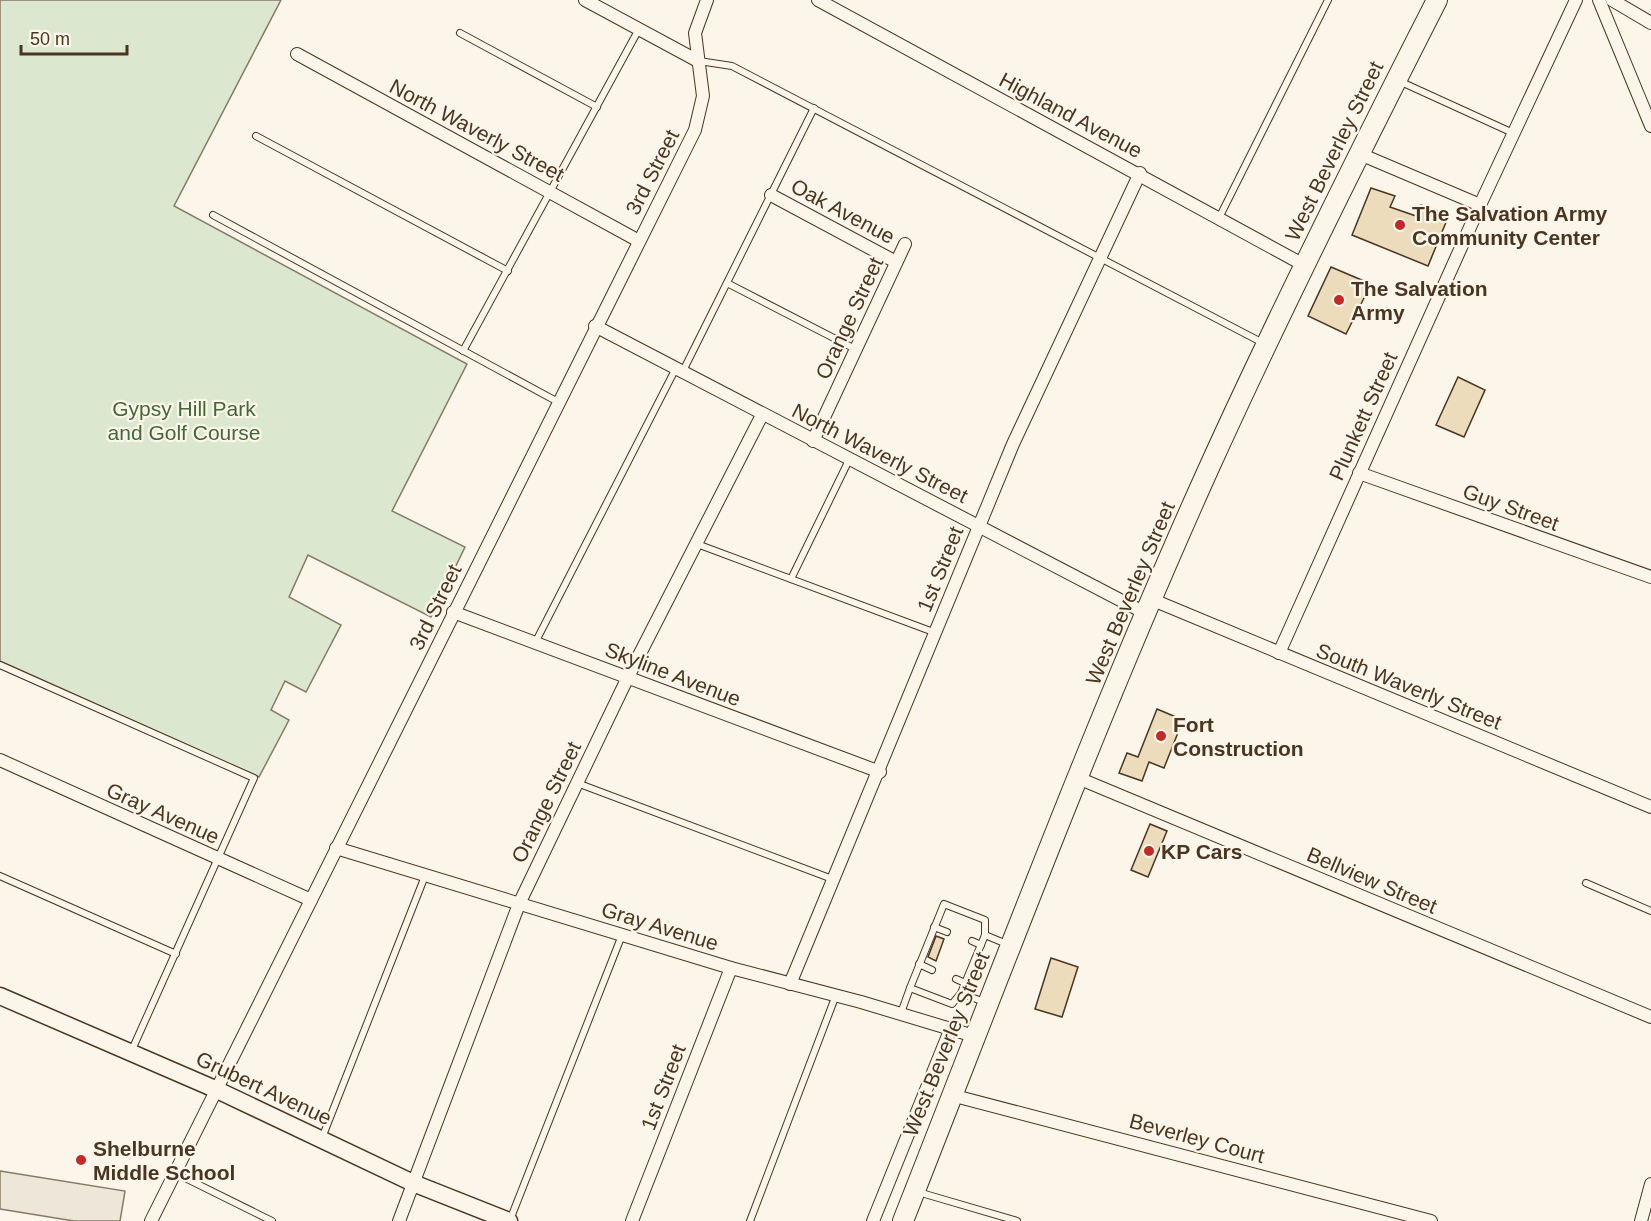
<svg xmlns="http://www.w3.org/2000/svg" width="1651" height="1221" font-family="Helvetica,sans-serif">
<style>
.green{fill:#dce7d0;stroke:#887966;stroke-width:1.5}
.parking{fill:#ede7d9;stroke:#887966;stroke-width:1.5}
.building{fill:#ecdcbc;stroke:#4a3520;stroke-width:1.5}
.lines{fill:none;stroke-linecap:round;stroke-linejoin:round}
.service-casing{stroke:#4a3520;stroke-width:8}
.minor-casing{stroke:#4a3520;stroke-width:14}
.tertiary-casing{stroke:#4a3520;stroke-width:19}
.primary-casing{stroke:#4a3520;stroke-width:22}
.service{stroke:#fbf6e9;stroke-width:6}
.minor{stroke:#fbf6e9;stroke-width:12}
.tertiary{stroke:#fbf6e9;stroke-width:16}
.primary{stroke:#fbf6e9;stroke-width:20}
.poi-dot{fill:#c62828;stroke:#fbf6e9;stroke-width:2}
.labels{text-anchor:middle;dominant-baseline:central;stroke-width:4.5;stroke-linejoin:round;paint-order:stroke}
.street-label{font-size:21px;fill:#4a3520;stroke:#fbf6e9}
.poi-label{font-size:21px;font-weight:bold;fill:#4a3520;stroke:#fbf6e9;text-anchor:start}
.park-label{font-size:21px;fill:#436837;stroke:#fbf6e9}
</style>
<rect width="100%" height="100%" fill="#fbf6e9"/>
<!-- green -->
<path class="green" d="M0,0H281L174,206L467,364L392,511L465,547L431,617L308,555L289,597L341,625L306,692L285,681L271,710L289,720L259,777L0,661Z"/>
<!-- parking -->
<path class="parking" d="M0,1171L125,1191L120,1221H74L0,1209Z"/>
<!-- building -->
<g class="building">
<path d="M1371,188L1395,196L1390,207L1416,216L1421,205L1449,215L1428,266L1352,235Z"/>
<path d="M1331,267L1371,284L1346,334L1308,316Z"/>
<path d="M1458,377L1485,390L1464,437L1436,425Z"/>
<path d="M1157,709L1183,720L1164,768L1149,762L1142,781L1119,773L1127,753L1138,757Z"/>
<path d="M1150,824L1167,831L1148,877L1131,870Z"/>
<path d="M936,936L944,939L936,961L928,957Z"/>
<path d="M1051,958L1078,967L1062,1017L1035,1009Z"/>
</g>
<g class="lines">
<!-- service casing -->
<g class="service-casing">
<g id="service">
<path d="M460,33L597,107"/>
<path d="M699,61L732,66L1265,344"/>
<path d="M1399,81L1513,133"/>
<path d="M256,136L508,271"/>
<path d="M213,215L558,402"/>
<path d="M1219,218L1328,0"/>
<path d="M727,283L857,350"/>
<path d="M463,351L639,29"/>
<path d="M682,373L814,108"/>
<path d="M697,544L936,633"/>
<path d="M791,579L849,460"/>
<path d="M535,643L675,370"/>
<path d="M0,665L254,778L131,1052"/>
<path d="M577,783L835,880"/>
<path d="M0,876L176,954"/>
<path d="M1586,883L1651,911"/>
<path d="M934,927L947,932"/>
<path d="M972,941L981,945"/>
<path d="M919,964L932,970"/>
<path d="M956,979L965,983"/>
<path d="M961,993L952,1004L910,988L944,904L985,920V935"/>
<path d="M984,1002L961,993L985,935L1009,945"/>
<path d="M901,1013L910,988"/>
<path d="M322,1138L425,876"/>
<path d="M175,1173L272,1221"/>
<path d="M918,1192L1017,1221"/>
<path d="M510,1220L622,935"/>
<path d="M750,1221L836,995"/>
</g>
</g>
<!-- minor casing -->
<g class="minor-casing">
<g id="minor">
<path d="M585,0L698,61"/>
<path d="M818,0L1304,265"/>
<path d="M1599,0L1651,126"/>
<path d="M1612,0L1651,23"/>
<path d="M297,54L639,241"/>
<path d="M1360,154L1480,205"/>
<path d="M771,195L896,262"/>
<path d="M595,326L1147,614"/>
<path d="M813,441L905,244"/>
<path d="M1359,473L1651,577"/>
<path d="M1153,600L1651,807"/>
<path d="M453,612L880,772"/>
<path d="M1279,653L1480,205L1576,0"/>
<path d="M0,760L311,900"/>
<path d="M1078,778L1651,1017"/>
<path d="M336,848L731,968L861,1002L974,1036"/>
<path d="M790,984L1013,444L1140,173"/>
<path d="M951,1095L1431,1221"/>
<path d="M151,1221L695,130L703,96L695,33L707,0"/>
<path d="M399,1221L519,904L628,677L762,415"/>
<path d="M632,1221L731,968"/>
<path d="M873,1221L951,1028"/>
<path d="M1641,1221L1651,1184"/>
</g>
</g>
<!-- tertiary casing -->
<g class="tertiary-casing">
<path id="tertiary" d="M0,996L215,1089L413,1183L509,1221"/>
</g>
<!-- primary casing -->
<g class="primary-casing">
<path id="primary" d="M903,1221C1002,970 1097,716 1208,470C1280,311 1358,155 1437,0"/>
</g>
<!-- service -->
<use href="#service" class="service"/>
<!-- minor -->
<use href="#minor" class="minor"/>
<!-- tertiary -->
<use href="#tertiary" class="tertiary"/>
<!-- primary -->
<use href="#primary" class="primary"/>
</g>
<!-- markers -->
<g class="poi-dot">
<circle cx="1400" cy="225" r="6"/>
<circle cx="1339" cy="300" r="6"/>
<circle cx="1161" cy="736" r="6"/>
<circle cx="1149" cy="851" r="6"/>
<circle cx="81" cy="1160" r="6"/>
</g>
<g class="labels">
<!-- street labels -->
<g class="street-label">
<text transform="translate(1071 115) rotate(28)">Highland Avenue</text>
<text transform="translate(477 130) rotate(28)">North Waverly Street</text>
<text transform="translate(1334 151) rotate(-64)">West Beverley Street</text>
<text transform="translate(652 172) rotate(-63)">3rd Street</text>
<text transform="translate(843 211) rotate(28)">Oak Avenue</text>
<text transform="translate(849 318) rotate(-65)">Orange Street</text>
<text transform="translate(1363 416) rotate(-66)">Plunkett Street</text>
<text transform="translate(880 453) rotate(27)">North Waverly Street</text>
<text transform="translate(1511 507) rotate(20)">Guy Street</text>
<text transform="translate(940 569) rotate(-68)">1st Street</text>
<text transform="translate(1130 593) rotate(-67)">West Beverley Street</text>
<text transform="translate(435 607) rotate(-64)">3rd Street</text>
<text transform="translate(673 674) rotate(21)">Skyline Avenue</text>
<text transform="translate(1409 686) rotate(22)">South Waverly Street</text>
<text transform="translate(546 802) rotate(-64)">Orange Street</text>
<text transform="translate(163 813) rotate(24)">Gray Avenue</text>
<text transform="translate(1372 880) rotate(23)">Bellview Street</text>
<text transform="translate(660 926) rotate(17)">Gray Avenue</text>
<text transform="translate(946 1044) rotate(-68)">West Beverley Street</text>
<text transform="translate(663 1087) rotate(-69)">1st Street</text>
<text transform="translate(264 1088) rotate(25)">Grubert Avenue</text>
<text transform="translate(1197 1138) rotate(15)">Beverley Court</text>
</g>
<!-- poi labels -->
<g class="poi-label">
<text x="1412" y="213">The Salvation Army<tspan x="1412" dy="24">Community Center</tspan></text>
<text x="1351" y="288">The Salvation<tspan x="1351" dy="24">Army</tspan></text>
<text x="1173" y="724">Fort<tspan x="1173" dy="24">Construction</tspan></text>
<text x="1161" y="851">KP Cars</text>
<text x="93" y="1148">Shelburne<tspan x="93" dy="24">Middle School</tspan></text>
</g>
<!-- park labels -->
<g class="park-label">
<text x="184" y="408">Gypsy Hill Park<tspan x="184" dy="24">and Golf Course</tspan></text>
</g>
</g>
<!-- scale -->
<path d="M21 45v9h106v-9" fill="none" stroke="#4a3520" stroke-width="3"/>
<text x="30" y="45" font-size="18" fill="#4a3520" stroke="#fbf6e9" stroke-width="4.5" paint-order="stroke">50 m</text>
</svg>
